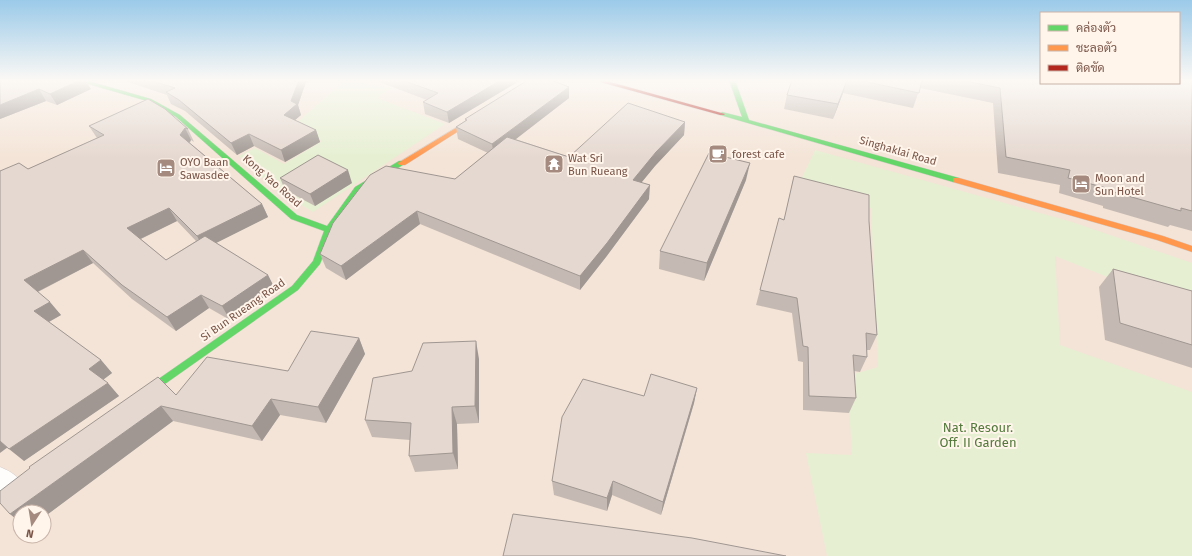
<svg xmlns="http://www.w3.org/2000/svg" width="1192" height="556" font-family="'Fira Sans',Sarabun,sans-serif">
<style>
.residential{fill:#f4e4d7;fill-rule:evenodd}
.green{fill:#e6efd2}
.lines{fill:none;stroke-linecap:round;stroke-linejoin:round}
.street-casing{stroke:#d6ccc6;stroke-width:1}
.fast-casing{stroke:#d7ccc6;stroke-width:1}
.slow-casing{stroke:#d7ccc6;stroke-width:1}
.jam-casing{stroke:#d7ccc6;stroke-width:1}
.street{fill:#fefdfc;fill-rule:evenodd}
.fast{fill:#63d668;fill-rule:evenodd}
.slow{fill:#ff974d;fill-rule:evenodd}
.jam{fill:#b3261e;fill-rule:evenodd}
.wall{fill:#c5bab3;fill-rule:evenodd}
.shaded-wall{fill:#a09792}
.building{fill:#e5d8d0;stroke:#a09792}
.labels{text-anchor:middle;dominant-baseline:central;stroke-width:4;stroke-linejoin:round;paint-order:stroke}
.street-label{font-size:11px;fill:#795346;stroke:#fff5eb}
.poi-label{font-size:11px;fill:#795346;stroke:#fff5eb;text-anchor:start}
.near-park-label{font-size:13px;fill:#537a3b;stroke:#fff5eb}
</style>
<rect width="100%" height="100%" fill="#f8f1e9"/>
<!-- residential -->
<path class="residential" d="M0,80H1041V83H1179L1192,80V556H0ZM20,512H44V536H20Z"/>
<!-- green -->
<g class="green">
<path d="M345,80L391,88L377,98L445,124L313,212L273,188L239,156L255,148L284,164L322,141L292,127Z"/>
<path d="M815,150L1072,222L1192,263V311L1055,256L1060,345L1192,392V556H827L806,453L852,455L847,376L878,367L871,208L797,188Z"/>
</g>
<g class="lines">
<!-- street casing -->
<g class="street-casing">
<path id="street" d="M0,467C12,472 20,477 25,489L21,498L11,502L0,497Z"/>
</g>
<!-- fast casing -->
<g class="fast-casing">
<g id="fast">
<path d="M74,80H85L151,99L180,115L297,215L327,226L355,187L399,161H405L406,163L361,191L333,230L320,264L298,290L138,403L134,402L133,399L134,396L292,286L313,261L324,231L291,219L176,117L147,101Z"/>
<path d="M729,80H735L749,120L959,178L960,180L956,182H953L720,115L719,114L722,112L742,117Z"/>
</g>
</g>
<!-- slow casing -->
<g class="slow-casing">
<g id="slow">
<path d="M482,112L484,113V115L405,165H399L398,163Z"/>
<path d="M953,178H959L1163,236L1192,246V252L1157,240L953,182Z"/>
</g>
</g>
<!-- jam casing -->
<g class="jam-casing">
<path id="jam" d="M593,80H603L725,114L724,115H720Z"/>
</g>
<!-- street -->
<use href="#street" class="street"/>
<!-- fast -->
<use href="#fast" class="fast"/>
<!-- slow -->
<use href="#slow" class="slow"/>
<!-- jam -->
<use href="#jam" class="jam"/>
</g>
<!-- wall -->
<g class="wall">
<path d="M0,80L91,89L57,105L46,101L0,119Z"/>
<path d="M122,80H310L306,82L298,105L301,115L295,120L316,130L320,142L285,162L254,146L237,155L185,111L171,104L167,95Z"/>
<path d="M374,80H521L449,123L425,114L423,102L427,100Z"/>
<path d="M792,80H1192V231L1170,225L1168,227L1103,208V206L1059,193L1060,185L998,173L993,103L920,88L913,108L843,93L833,119L784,109L787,95Z"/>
<path d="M569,98L515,139L569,157L685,122L684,135L655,166L641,183L649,199L606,257L580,290L420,224L346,280L326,268L320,254L455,179L488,153L458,139L456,127L465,121V119Z"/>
<path d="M148,99L188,129L194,142L191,140L190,143L262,204L268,217L216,243L268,275L275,289L230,320L209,308L176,331L132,299L93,263L38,292L61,315L49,322L101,360L112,373L103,380L119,396L24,461L28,169L97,138L89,126ZM177,221L196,241L166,260L141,239Z"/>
<path d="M794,176L869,221L877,335L870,350H867V357L860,372L854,371L856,398L849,413L803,410V362L798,361L792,313L756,305L779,218L784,220Z"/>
<path d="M280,178L352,183L315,206L285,190Z"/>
<path d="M746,180L704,281L659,269L660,251Z"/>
<path d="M1113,269L1192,291V368L1105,340L1099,287Z"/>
<path d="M359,338L365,354L326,423L280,415L262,441L173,421L44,517V512H20V522L10,514L176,395L288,371Z"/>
<path d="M479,359V423L457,424L458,469L415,472L409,456L410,440L372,437L365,420L412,371Z"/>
<path d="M697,388L694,403L661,515L612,495L607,511L554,495L552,481Z"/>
</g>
<!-- shaded-wall -->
<g class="shaded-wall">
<path d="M80,80H85L91,89L57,105L50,94Z"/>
<path d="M299,80H310L306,82L298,105L301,115L288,126L284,115L291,101Z"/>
<path d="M501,80H521L449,123L447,112Z"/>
<path d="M847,80L843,93L833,119L838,104Z"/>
<path d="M569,87V98L494,156L492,144Z"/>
<path d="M39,89L46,101L0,119V105Z"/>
<path d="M685,122L684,135L655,166L632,194L633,180L656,152Z"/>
<path d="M185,128L191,140L186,147L180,135Z"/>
<path d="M316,130L320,142L285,162L281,150Z"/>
<path d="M249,134L254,146L237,155L231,143Z"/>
<path d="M750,163L746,180L704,281L707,263Z"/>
<path d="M348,170L352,183L315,206L310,194Z"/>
<path d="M650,185L649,199L606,257L580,290V276Z"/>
<path d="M262,204L268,217L204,249L197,236Z"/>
<path d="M169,208L177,221L136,241L127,228Z"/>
<path d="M417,211L420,224L346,280L341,266Z"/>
<path d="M83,250L93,263L35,293L24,280Z"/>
<path d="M268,275L275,289L230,320L222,306Z"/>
<path d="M201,295L209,308L176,331L167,317Z"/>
<path d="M50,302L61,315L45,324L34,311Z"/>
<path d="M359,338L365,354L326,423L318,407Z"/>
<path d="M476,341L479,359V423L475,406Z"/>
<path d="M101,360L112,373L100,382L89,369Z"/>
<path d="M108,383L119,396L24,461L9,449Z"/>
<path d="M697,388L694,403L661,515L663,502Z"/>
<path d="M271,399L280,415L262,441L252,426Z"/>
<path d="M161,406L173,421L44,517V512H20V522L10,514Z"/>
<path d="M452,407L457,424L458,469L453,453Z"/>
<path d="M0,441L8,447L0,453Z"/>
<path d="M613,481L612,495L607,511V498Z"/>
</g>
<!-- building -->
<g class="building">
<path d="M0,80H80L50,94L39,89L0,105Z"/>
<path d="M149,80H299L291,101L297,104L284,115L316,130L281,150L249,134L231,143L179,100L166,92L175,88Z"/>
<path d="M402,80H501L447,112L423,102L438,93Z"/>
<path d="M528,80H551L569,87L492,144L456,127L467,120L465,119Z"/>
<path d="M792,80H847L838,104L787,95Z"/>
<path d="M858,80H922L919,93Z"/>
<path d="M960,80H1041V83H1179V80H1192V211L1181,208V211L1114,192V190L1068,178L1070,170L1006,157L1000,88Z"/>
<path d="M148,99L165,109L188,129L185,128L180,135L262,204L197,236L169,208L127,228L166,260L205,236L268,275L222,306L201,295L167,317L122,285L83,250L24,280L50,302L34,311L101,360L89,369L108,383L9,449L0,441V171L19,163L28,169L104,135L89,126Z"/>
<path d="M628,103L685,122L656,152L633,180L650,185L607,243L580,276L417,211L341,266L320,254L333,223L370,175L386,166L455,179L507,137L569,157Z"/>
<path d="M709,153L750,163L707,263L660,251Z"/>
<path d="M318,155L348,170L310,194L280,178Z"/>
<path d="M794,176L869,195V221L877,335L866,333L867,357L853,355L856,398L809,396L808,347L803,346L797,298L760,290L779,218L784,220Z"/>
<path d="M1113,269L1192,291V345L1120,323Z"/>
<path d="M311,331L359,338L318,407L271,399L252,426L161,406L10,514L0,503V491L30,468L29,467L158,377L176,395L207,357L288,371Z"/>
<path d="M476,341L475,406L452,407L453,453L409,456L411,423L365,420L373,378L412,371L423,343Z"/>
<path d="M651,374L697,388L663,502L613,481L607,498L552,481L562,417L583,379L644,396Z"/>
<path d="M513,514L692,538L786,556H503Z"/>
</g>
<!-- sky -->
<linearGradient id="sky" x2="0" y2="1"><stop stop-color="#9bcae9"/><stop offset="0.51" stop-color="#fcf9f5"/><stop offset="1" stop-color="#fcf9f5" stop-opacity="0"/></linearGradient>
<rect width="1192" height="158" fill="url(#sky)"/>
<!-- icons -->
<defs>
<g id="cafe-square" transform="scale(1)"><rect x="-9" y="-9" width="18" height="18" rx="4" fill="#a58a7f" stroke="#fff5eb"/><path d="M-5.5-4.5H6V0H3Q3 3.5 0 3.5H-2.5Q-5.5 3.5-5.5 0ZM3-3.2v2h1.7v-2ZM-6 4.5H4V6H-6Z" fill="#fff"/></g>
<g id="temple-square" transform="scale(1)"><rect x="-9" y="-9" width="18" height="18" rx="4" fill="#a58a7f" stroke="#fff5eb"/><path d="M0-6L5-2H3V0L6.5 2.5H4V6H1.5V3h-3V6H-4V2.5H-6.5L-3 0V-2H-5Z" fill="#fff"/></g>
<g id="hotel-square" transform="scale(1)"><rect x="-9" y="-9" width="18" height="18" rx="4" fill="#a58a7f" stroke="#fff5eb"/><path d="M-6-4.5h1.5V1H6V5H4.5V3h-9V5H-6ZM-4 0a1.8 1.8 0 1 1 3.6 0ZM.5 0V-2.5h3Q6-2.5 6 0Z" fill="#fff"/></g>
</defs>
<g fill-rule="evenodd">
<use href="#cafe-square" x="718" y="154"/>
<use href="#temple-square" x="554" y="164"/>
<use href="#hotel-square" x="166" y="168"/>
<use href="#hotel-square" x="1081" y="184"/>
</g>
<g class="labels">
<!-- street labels -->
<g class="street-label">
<text transform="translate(898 151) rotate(16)">Singhaklai Road</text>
<text transform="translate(272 181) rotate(41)">Kong Yao Road</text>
<text transform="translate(243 310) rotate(-35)">Si Bun Rueang Road</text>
</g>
<!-- poi labels -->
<g class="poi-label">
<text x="732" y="154">forest cafe</text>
<text x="568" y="158">Wat Sri<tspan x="568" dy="13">Bun Rueang</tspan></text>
<text x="180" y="162">OYO Baan<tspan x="180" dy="13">Sawasdee</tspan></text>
<text x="1095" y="178">Moon and<tspan x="1095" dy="13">Sun Hotel</tspan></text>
</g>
<!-- near-park labels -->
<g class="near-park-label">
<text x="978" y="427">Nat. Resour.<tspan x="978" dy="15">Off. II Garden</tspan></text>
</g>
</g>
<!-- legend -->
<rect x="1040" y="12" width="140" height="72" fill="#fff5eb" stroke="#c9b4a9"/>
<rect x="1048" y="25" width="20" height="6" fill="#63d668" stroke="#c9b4a9"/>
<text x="1076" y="32" font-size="12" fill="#795346">คล่องตัว</text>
<rect x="1048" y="45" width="20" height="6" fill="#ff974d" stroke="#c9b4a9"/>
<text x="1076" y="52" font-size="12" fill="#795346">ชะลอตัว</text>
<rect x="1048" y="65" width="20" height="6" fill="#b3261e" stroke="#c9b4a9"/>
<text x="1076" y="72" font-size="12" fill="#795346">ติดขัด</text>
<!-- north arrow -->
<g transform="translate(32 524) rotate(192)"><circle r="19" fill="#fff5eb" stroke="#c9b4a9"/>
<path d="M0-3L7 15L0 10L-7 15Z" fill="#a58a7f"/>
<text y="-6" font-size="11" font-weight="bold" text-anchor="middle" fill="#795346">N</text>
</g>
</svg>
